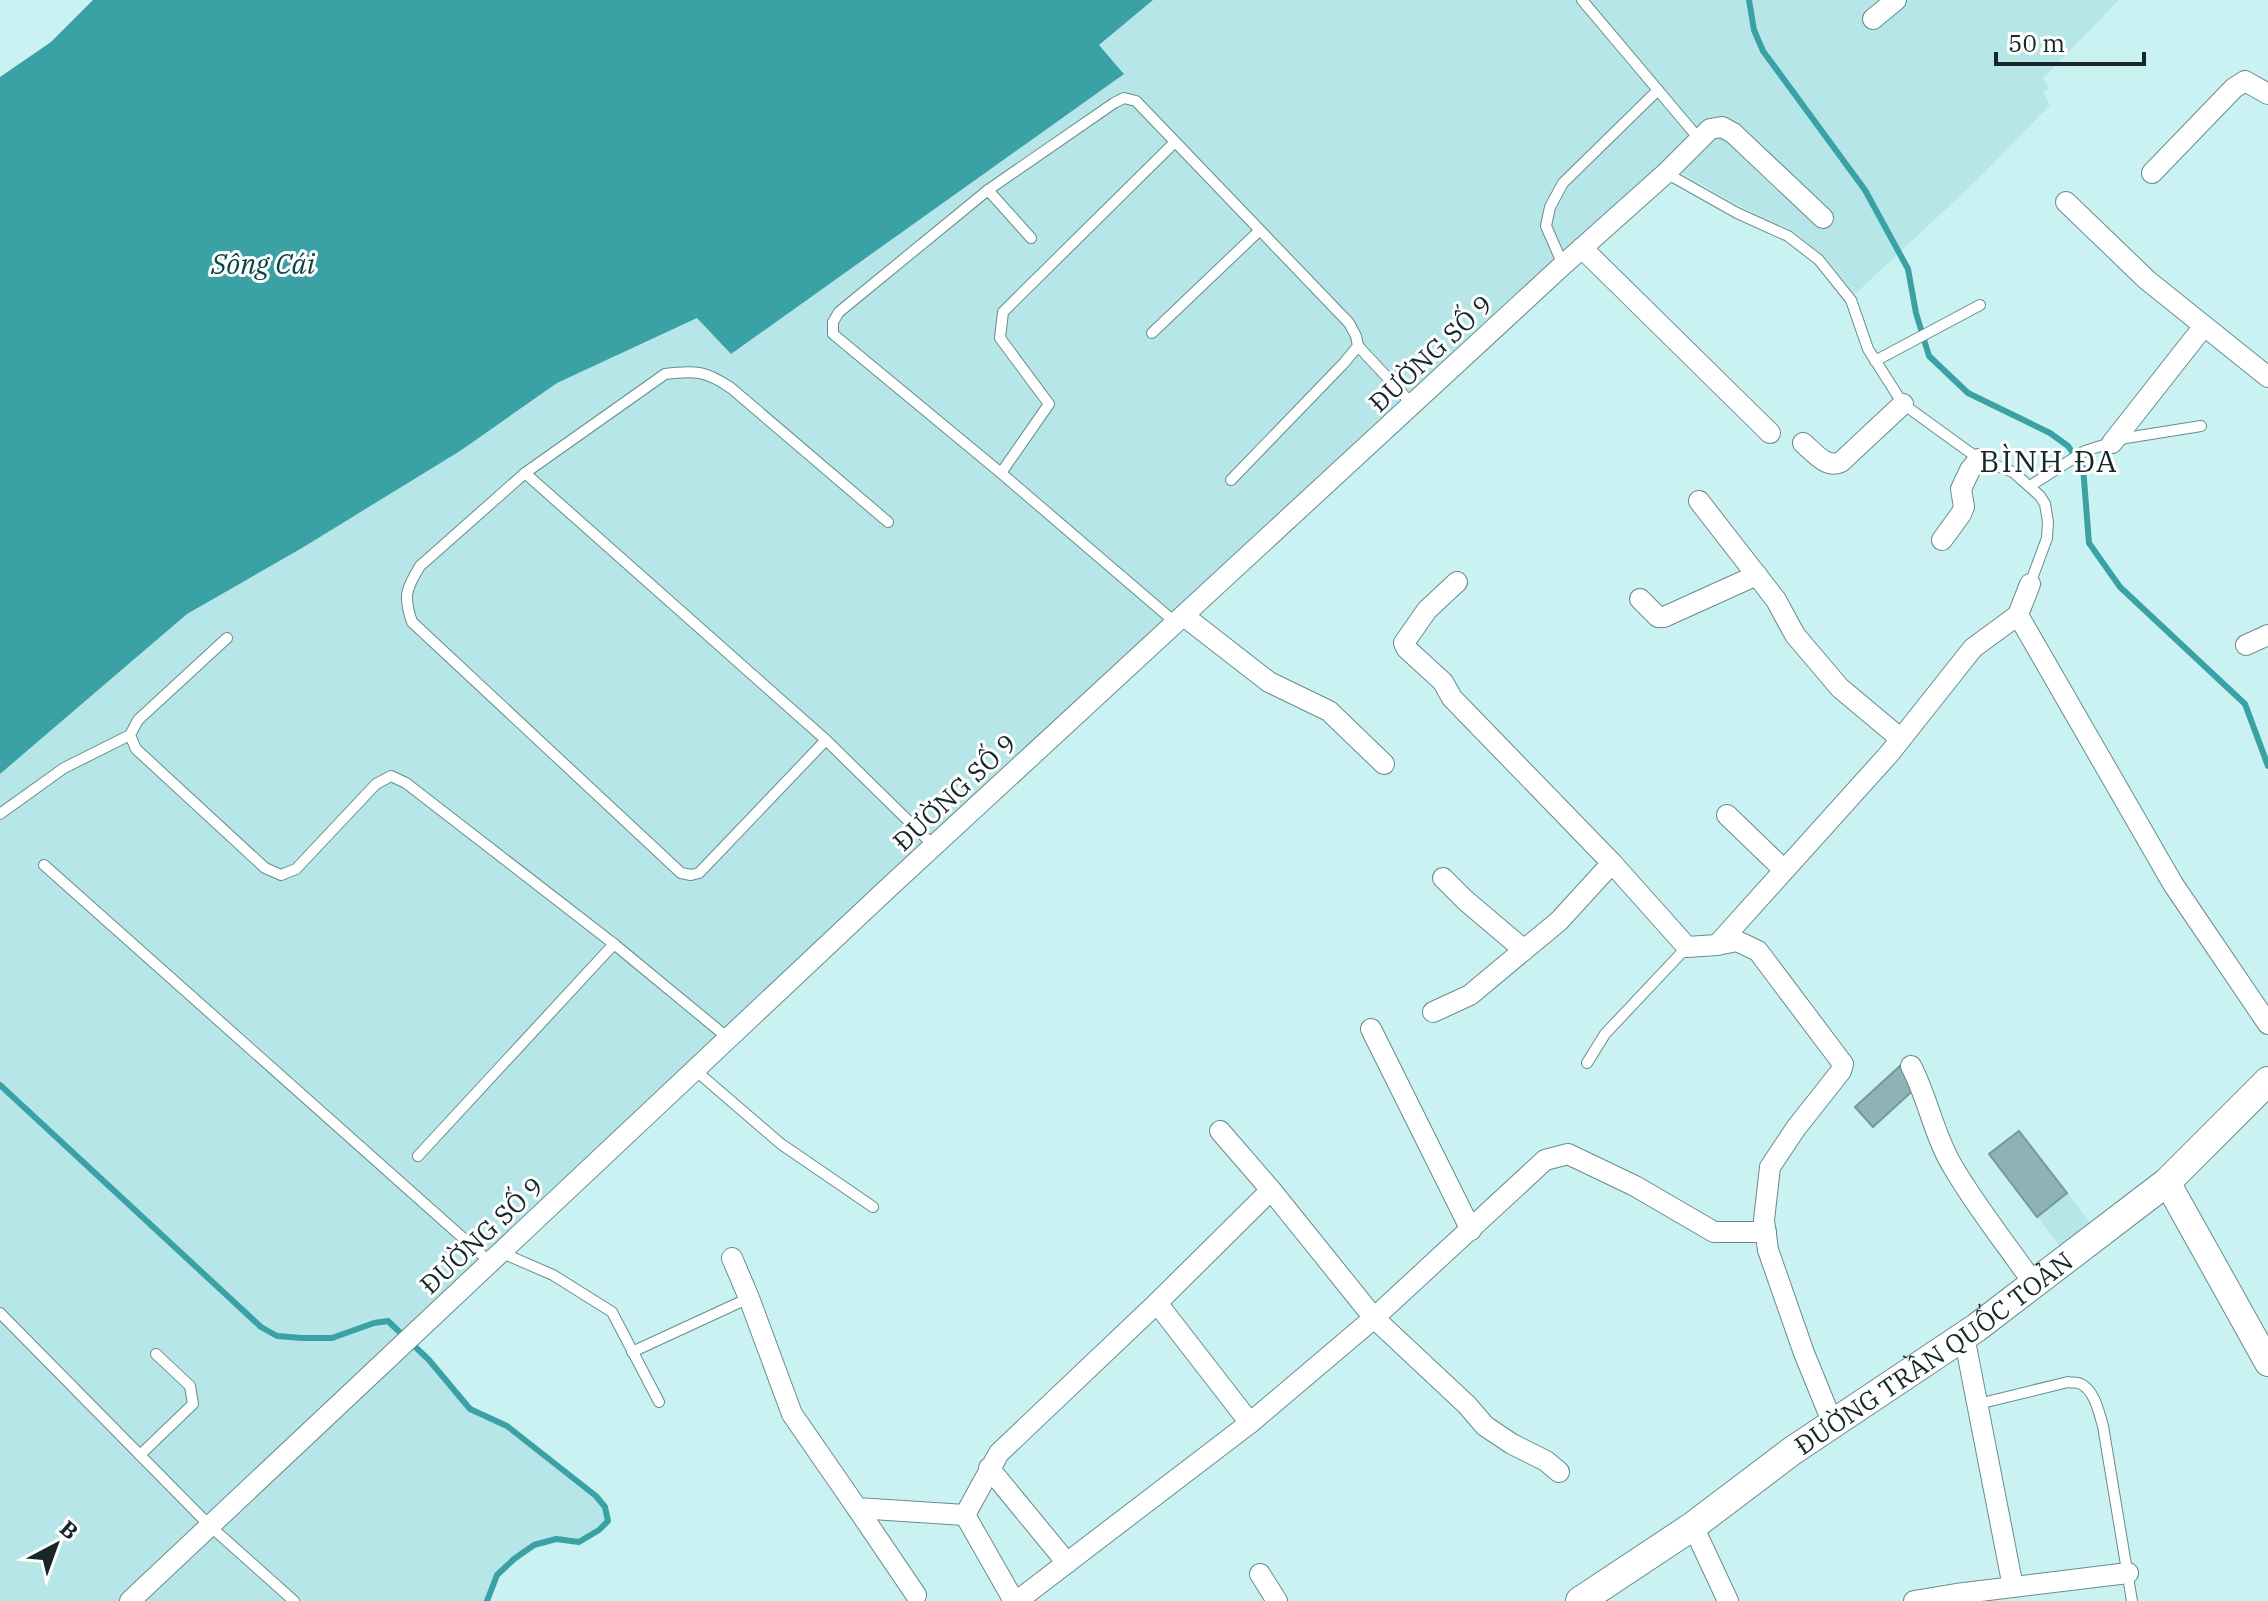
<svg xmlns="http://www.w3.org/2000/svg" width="2268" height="1601" font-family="'IBM Plex Serif',serif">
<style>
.built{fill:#b6e6e7}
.water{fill:#3aa2a5}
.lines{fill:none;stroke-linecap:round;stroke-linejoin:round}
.stream{stroke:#3aa2a5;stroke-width:6}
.building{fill:#8eb3b4;stroke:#749999;stroke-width:2}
.service-casing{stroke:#688c8d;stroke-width:12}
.minor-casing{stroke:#688c8d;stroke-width:22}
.tertiary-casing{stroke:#688c8d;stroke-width:28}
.secondary-casing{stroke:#688c8d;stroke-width:30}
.service{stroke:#fff;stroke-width:10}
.minor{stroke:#fff;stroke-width:20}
.tertiary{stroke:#fff;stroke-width:26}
.secondary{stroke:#fff;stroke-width:28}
.labels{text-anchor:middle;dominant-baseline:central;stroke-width:6;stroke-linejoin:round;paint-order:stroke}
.street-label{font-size:26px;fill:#172626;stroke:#fff}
.water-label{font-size:28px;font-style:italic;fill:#044547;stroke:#fff}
.quarter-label{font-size:30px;letter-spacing:2px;fill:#172626;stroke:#fff}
</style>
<rect width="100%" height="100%" fill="#cbf2f3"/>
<!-- built -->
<g class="built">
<path d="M1153,0H2119L2043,78L2049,88L2043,93L2050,105L1977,180L1855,294L1827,259L1793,231L1741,207L1665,164L403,1335L429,1360L470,1409L507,1426L596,1496L605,1507L608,1521L599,1530L579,1542L556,1539L534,1545L514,1559L497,1575L487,1601H0V774L187,614L302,548L460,451L557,383L698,317L731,354L1124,73L1099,45Z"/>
<path d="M2019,1131L2092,1225L2062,1249L1989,1154Z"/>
</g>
<!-- water -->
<path class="water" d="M93,0H1153L1099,45L1124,74L731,354L697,318L557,383L460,451L302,548L187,614L0,774V77L51,42Z"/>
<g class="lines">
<!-- stream -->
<g class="stream">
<path d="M1749,0L1754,30L1763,51L1865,190L1908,269L1916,313L1929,356L1968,393L2050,433L2068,446L2083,467L2089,543L2120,587L2245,704L2268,766"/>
<path d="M0,1085L261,1327L277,1336L302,1338H332L374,1323L388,1321L429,1360L470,1409L507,1426L596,1496L605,1507L608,1521L599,1530L579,1542L556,1539L534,1545L514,1559L497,1575L487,1601"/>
</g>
</g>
<!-- building -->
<g class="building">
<path d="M1901,1065L1919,1085L1873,1127L1855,1107Z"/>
<path d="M2019,1131L2067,1193L2037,1217L1989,1154Z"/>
</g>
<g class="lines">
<!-- service casing -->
<g class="service-casing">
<g id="service">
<path d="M1582,0L1700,140"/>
<path d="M1666,173L1737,213L1788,236L1819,260L1851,300L1868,349L1903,404L1979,459L2013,472L2040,496L2045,504L2048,522L2047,538L2030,584"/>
<path d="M988,190L1031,238"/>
<path d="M1563,265L1546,226L1550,207L1563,183L1658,90"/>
<path d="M1152,333L1259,231"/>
<path d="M1358,346L1413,405"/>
<path d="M1875,361L1980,305"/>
<path d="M525,473L665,374C696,370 706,371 731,388L888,522"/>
<path d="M1001,473L1049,404L1000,338L1003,312L1175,142"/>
<path d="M2030,486L2085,451L2126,438L2201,426"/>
<path d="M1176,623L1001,473L833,334V322L839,312L988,190L1114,103L1124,98L1136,101L1349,323L1356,336L1358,346L1344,363L1231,480"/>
<path d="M227,638L138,720L130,735L136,749L265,868L281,875L296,869L376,784L391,776L406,783L614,944L728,1038"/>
<path d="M826,740L699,873L691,875L681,873L412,622C403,596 406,589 420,566L525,473L826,740L934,846"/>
<path d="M0,814L64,768L130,735"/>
<path d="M44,865L490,1262"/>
<path d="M1587,1063L1605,1034L1687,947"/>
<path d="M695,1070L781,1144L873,1207"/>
<path d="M418,1156L614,944"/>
<path d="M500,1252L553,1275L612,1312L659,1402"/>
<path d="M0,1313L210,1526L294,1601"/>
<path d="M632,1352L749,1298"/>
<path d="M1978,1404L2068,1382C2072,1383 2077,1382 2081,1384C2095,1391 2099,1413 2103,1426L2132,1601"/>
<path d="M140,1455L193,1404L190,1386L156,1354"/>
</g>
</g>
<!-- minor casing -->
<g class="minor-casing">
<g id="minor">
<path d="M1873,19L1896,0"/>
<path d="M2152,173L2234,88L2245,81L2268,94"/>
<path d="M2066,202L2147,280L2268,377"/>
<path d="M1582,248L1770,433"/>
<path d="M1803,443C1814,452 1826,469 1841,462L1903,404"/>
<path d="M2112,443L2204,326"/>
<path d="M1699,501L1776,600L1795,635L1840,688L1901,739"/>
<path d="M1942,540L1961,514L1964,507L1961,489L1970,470L1979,459"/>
<path d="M1457,582L1427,610L1404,643L1407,649L1443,682L1452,698L1612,863L1687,947L1717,945L1737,941L1758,951L1843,1064L1841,1071L1796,1128L1770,1167L1764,1220L1768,1250L1804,1353L1833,1424"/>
<path d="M2030,584L2018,615L2173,884L2268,1024"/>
<path d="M1640,599L1658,617H1664L1757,575"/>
<path d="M1184,616L1269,682L1329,711L1384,764"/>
<path d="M2246,645L2268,635"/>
<path d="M1727,815L1783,869"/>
<path d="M1443,878L1465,900L1524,950"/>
<path d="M1717,945L1889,754L1973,648L2018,615"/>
<path d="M1433,1012L1470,995L1524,950L1559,921L1612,863"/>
<path d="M1371,1029L1471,1230"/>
<path d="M1911,1066C1928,1098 1934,1136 1953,1167C1977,1208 2007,1245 2034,1284"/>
<path d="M1220,1131L1271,1190L1374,1318L1467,1405L1485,1426L1512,1444L1546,1461L1559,1472"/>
<path d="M732,1258L749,1298L792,1414L857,1508L965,1515"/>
<path d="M1157,1303L1250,1423"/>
<path d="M1964,1336L2013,1587"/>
<path d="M989,1468L1067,1563"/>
<path d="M857,1508L916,1595"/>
<path d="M1693,1526L1728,1601"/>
<path d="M1260,1574L1277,1601"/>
<path d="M130,1601L886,890L1563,265L1666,173L1710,129L1722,127L1733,133L1823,218"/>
<path d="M1014,1601L965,1515L999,1453L1157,1303L1271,1190"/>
<path d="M1017,1601L1250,1423L1374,1318L1545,1160L1568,1154L1635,1186L1714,1232H1766"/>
<path d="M1914,1601L1956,1594L2128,1573"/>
</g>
</g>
<!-- tertiary casing -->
<g class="tertiary-casing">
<path id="tertiary" d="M2167,1182L2268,1363"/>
</g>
<!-- secondary casing -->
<g class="secondary-casing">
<g id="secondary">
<path id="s1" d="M1580,1601L1693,1526L1792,1451L1976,1328L2167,1182L2268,1081"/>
</g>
</g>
<!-- service -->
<use href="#service" class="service"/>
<!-- minor -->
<use href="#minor" class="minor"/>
<!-- tertiary -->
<use href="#tertiary" class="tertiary"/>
<!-- secondary -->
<use href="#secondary" class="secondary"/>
</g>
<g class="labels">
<!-- street labels -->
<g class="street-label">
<text transform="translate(1430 353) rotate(-43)">ĐƯỜNG SỐ 9</text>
<text transform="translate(954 792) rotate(-43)">ĐƯỜNG SỐ 9</text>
<text transform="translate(481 1235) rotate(-43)">ĐƯỜNG SỐ 9</text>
<text stroke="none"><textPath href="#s1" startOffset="432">ĐƯỜNG TRẦN QUỐC TOẢN</textPath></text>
</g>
<!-- water labels -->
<g class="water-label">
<text x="263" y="263">Sông Cái</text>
</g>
<!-- quarter labels -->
<g class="quarter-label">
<text x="2049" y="460">BÌNH ĐA</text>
</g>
</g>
<!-- north arrow -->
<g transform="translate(56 1545) rotate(41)" stroke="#ffffff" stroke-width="6" paint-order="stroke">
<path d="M0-6L14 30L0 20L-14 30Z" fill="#172626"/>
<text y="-12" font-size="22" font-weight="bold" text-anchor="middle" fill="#172626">B</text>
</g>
<!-- scale -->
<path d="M1996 52v12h148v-12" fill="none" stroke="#172626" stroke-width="4"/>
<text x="2008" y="52" font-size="24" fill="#172626" stroke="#ffffff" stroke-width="6" paint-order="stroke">50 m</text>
</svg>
